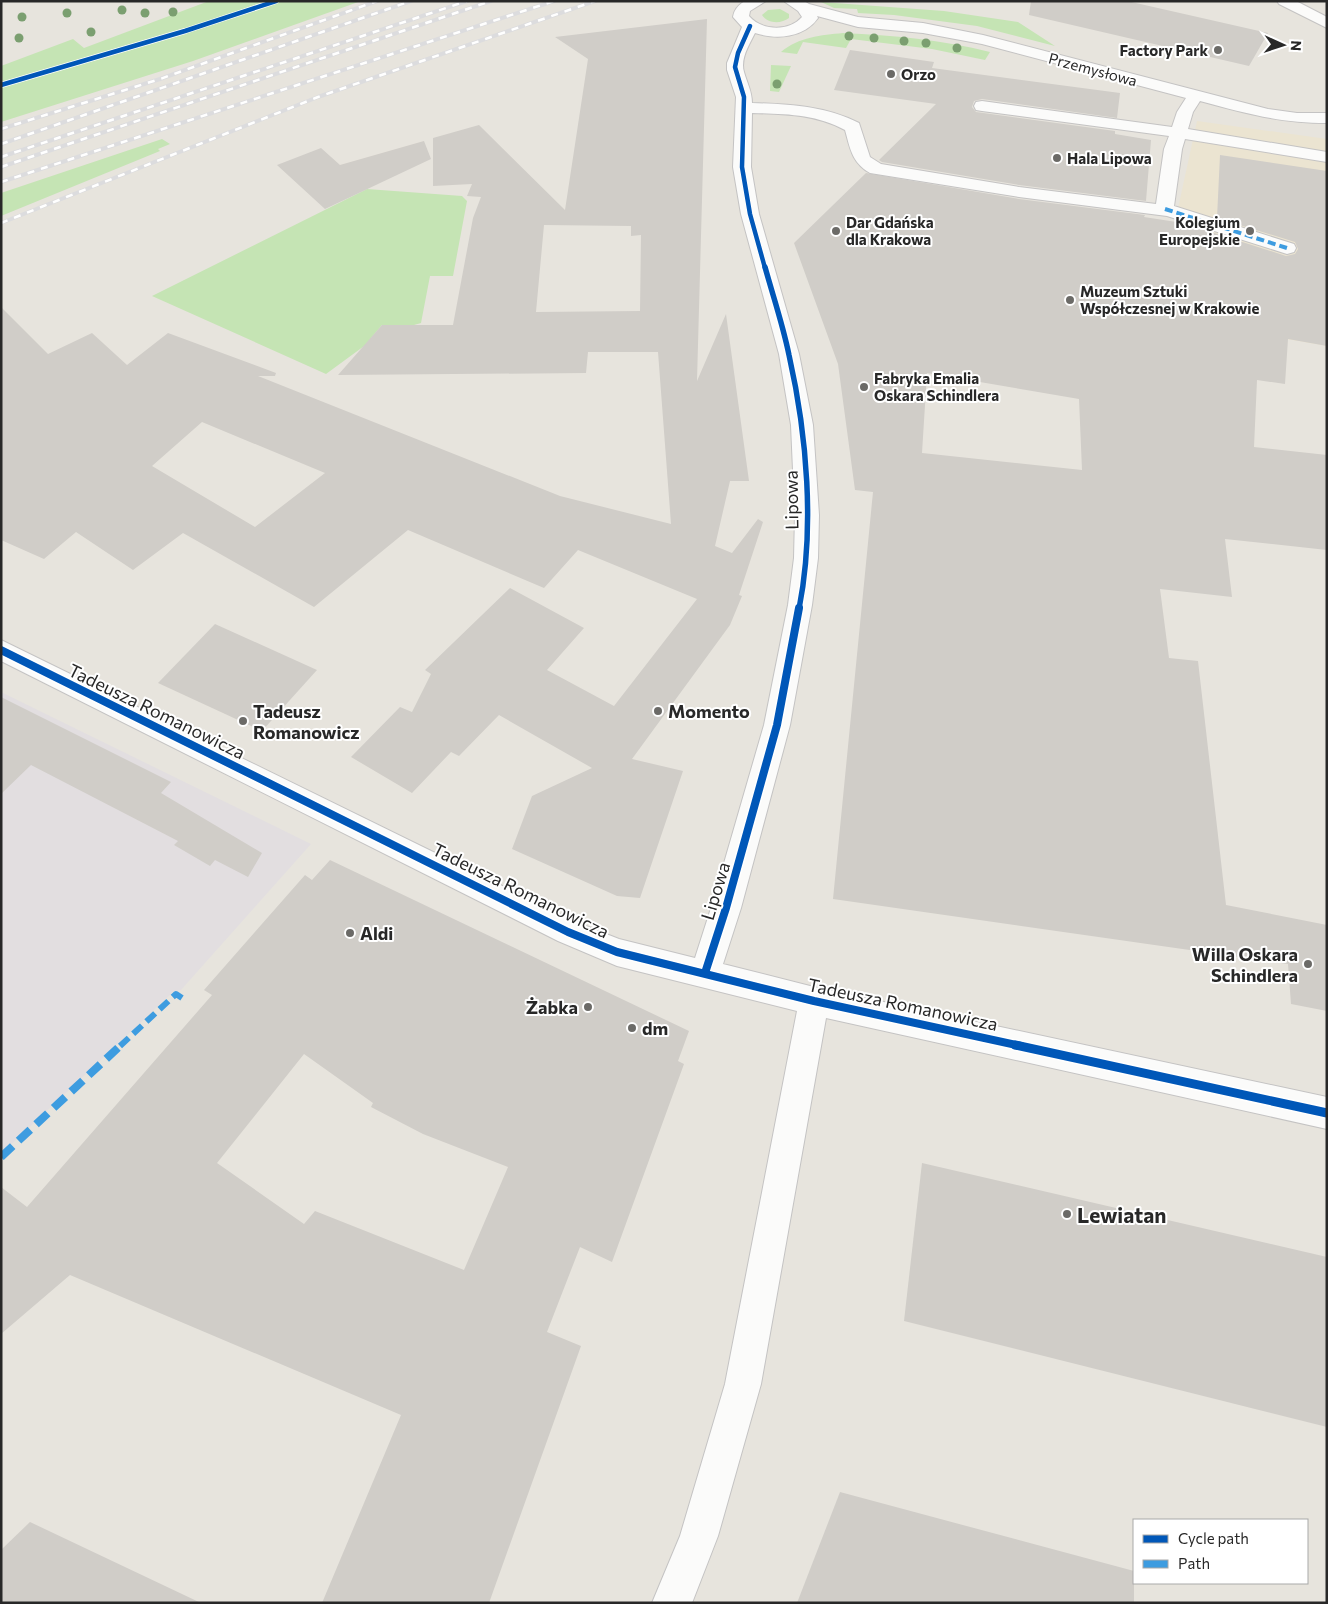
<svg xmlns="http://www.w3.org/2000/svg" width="1328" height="1604" font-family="Commissioner,sans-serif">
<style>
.industrial{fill:#e2dee0}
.education{fill:#ebe4d1}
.green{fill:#c5e4b4}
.building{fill:#d0cdc8;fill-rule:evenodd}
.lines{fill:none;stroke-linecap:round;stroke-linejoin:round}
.minor-casing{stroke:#c4c3c3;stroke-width:2}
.minor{fill:#fbfbfa;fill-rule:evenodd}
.rail-casing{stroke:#dcdcde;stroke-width:4}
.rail{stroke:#fff;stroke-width:2.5;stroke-dasharray:7;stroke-linecap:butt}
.quiet-far2{stroke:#3d9ce0;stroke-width:4;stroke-dasharray:8 4;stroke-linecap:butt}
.quiet-far1{stroke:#3d9ce0;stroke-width:6;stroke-dasharray:12 6;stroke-linecap:butt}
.quiet{stroke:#3d9ce0;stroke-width:8;stroke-dasharray:16 8;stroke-linecap:butt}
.cycleway-far3-casing{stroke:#fff;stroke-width:6}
.cycleway-far2-casing{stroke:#fff;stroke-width:8}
.cycleway-far1-casing{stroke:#fff;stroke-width:11}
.cycleway-casing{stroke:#fff;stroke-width:12}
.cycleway-far3{stroke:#0057b8;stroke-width:4.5}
.cycleway-far2{stroke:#0057b8;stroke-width:5.5}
.cycleway-far1{stroke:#0057b8;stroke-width:8}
.cycleway{stroke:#0057b8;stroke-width:9}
.tree{fill:#7b9f70}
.poi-dot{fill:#6b6a67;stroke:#fff;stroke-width:2}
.labels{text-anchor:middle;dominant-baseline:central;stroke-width:4;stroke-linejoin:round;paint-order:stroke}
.far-poi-label{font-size:15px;font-weight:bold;fill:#282828;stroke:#fff;text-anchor:start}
.far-street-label{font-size:15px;fill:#282828;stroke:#fff}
.street-label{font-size:18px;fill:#282828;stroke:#fff}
.poi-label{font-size:18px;font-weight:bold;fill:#282828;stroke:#fff;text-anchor:start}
.near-poi-label{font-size:21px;font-weight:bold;fill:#282828;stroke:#fff;text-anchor:start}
</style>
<rect width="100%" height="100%" fill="#e7e4dd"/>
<!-- industrial -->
<path class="industrial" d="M1,692L311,844L181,990L173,992L1,1154Z"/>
<!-- education -->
<path class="education" d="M1197,121L1327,139V346L1209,326L1175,222Z"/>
<!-- green -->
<g class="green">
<path d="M209,1H361L193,61L1,122V66L73,39L84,48Z"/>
<path d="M821,2L944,11L1018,22L1055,46L977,26L894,15L858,13L857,9L834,8Z"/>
<path d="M780,9L789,14V18C781,24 768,24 762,15L768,10Z"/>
<path d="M843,33C893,35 942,40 990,52L985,60L932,49L851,39L846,48L803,42L797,54L781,52C799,37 821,35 843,33Z"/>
<path d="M771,65L791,66L779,92L770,91Z"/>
<path d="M162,139L170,144L158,149L160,151L1,216V193Z"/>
<path d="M367,189L462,196L467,201L453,276H430L421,323L414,325H382L371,338V341L326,374L152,296Z"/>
</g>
<!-- building -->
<g class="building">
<path d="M1031,1H1127L1268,33L1249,66L1029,15Z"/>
<path d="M707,19L697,381L726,314L749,481H730L715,546L732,553L758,519L763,522L739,595L742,596L730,625L632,759L683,771L640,898L617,896L512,849L532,796L592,768L499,715L459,756L451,752L412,793L351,757L400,707L412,712L431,674L425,670L510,588L584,628L547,670L614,706L697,599L578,550L544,588L408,530L314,607L183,533L133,570L76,532L44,559L1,540V307L48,354L92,333L127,365L168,333L276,373L275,376H258L560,496L671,524L658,352H588L586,373L338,375L382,325H453L473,218L481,197L467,196L472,184L433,186V138L479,125L565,210L588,59L555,37ZM544,225L631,226V236L641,235L640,311L536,312ZM202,422L325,473L255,527L152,466Z"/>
<path d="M850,50L934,62L932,68L1120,93L1117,118L982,99L974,101L972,107L976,112L1115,131V134L1151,140L1146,201L1019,185L882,162L879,160L936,104L834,90Z"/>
<path d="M424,141L431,159L325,209L277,165L321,148L340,165Z"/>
<path d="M1220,155L1327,171V346L1288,339L1285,384L1257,380L1254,447L1327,455V550L1225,539L1232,597L1160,589L1169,658L1198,661L1226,905L1327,925V1011L1291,1004L1288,964L833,899L873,492L855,490L838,364L794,243L866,173L1019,199L1145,215L1144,217L1183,223L1286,256L1295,254L1298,249L1295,242L1217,218ZM927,373L1079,399L1082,470L922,453Z"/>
<path d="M215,624L317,670L262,731L158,683Z"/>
<path d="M1,697L171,782L161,793L262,853L248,877L215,860L210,866L174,845L178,841L31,765L1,794Z"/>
<path d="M330,860L689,1031L678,1061L684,1064L612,1262L580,1247L547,1332L581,1346L489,1603H322L401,1415L70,1275L1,1334V1187L27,1207L212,995L204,990L305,875L312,880ZM304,1054L373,1103L371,1107L423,1134L508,1167L464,1270L315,1211L304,1224L217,1163Z"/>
<path d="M922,1163L1327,1257V1427L904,1321Z"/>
<path d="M840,1492L1134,1571V1603H797Z"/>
<path d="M30,1522L201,1603H1V1550Z"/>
</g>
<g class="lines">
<!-- minor casing -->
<g class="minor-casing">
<g id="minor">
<path d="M745,1H766L750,11L749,16C762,31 789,32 802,17L798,11L785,2L804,1L809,4L858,17L923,23L983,35L1268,109L1297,113H1327V123C1280,123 1244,113 1200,101L1193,112L1188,129L1327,152V162L1185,139L1182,149L1174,206L1294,244L1296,248L1294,252L1287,254L1167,216L1019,197L870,173C852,163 850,148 845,130C816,114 784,114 752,113L751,167L759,214L799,354L813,425L819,515L818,558L812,605L790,725L741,908L723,964L814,987L1327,1097V1129L826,1018L761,1384L718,1536L692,1603H652L680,1536L725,1384L797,1011L617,966L558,941L1,661V640L578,923L619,939L695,958L711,908L764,725L788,605L794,558L795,515L791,425L779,354L741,214L733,167L736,97L727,70V63L742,27L733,17C734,10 738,5 745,1ZM817,16L858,27L923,33L982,44L1186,98L1177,112L1172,127L982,101L976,102L974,106L976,110L982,111L1169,136L1164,149L1156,204L1019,187L881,164L870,157L859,123C826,106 789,104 752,103C752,91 747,83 744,72C740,59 749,45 755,33C777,40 804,38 818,18Z"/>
<path d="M1277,1H1296L1327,17V28L1279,4Z"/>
</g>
</g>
<!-- minor -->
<use href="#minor" class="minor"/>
<!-- rail casing -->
<g class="rail-casing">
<g id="rail">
<path d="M1,129L160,79L377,1"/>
<path d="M1,144L411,1"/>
<path d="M1,157L467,1"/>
<path d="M1,167L491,1"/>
<path d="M1,182L554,1"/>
<path d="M1,223L318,97L595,1"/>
</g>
</g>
<!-- rail -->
<use href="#rail" class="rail"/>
<!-- quiet-far2 -->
<path class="quiet-far2" d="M1165,209L1287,248"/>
<!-- quiet-far1 -->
<path class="quiet-far1" d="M120,1046L176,994L182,998"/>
<!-- quiet -->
<path class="quiet" d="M1,1157L121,1045"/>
<!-- cycleway-far3 casing -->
<g class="cycleway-far3-casing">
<g id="cycleway-far3">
<path d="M750,26L738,53L735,67L744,97L742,167L750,214L765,268"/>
<path d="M1,85L185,31L276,1"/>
</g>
</g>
<!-- cycleway-far2 casing -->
<g class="cycleway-far2-casing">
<path id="cycleway-far2" d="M765,267C773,296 783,325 789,355C807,435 815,528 799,609"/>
</g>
<!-- cycleway-far1 casing -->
<g class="cycleway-far1-casing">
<g id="cycleway-far1">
<path d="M1,650L568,932L617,952L814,1001L1021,1046"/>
<path d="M705,973L726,908L777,725L799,608"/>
</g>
</g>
<!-- cycleway casing -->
<g class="cycleway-casing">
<path id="cycleway" d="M1015,1045L1327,1113"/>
</g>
<!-- cycleway-far3 -->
<use href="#cycleway-far3" class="cycleway-far3"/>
<!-- cycleway-far2 -->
<use href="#cycleway-far2" class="cycleway-far2"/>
<!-- cycleway-far1 -->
<use href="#cycleway-far1" class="cycleway-far1"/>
<!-- cycleway -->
<use href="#cycleway" class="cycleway"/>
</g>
<!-- trees -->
<g class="tree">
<circle cx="122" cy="10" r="4.5"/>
<circle cx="173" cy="12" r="4.5"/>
<circle cx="67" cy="13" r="4.5"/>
<circle cx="145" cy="13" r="4.5"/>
<circle cx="22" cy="17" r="4.5"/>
<circle cx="91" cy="32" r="4.5"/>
<circle cx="849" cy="36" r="4.5"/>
<circle cx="19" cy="38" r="4.5"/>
<circle cx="874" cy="38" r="4.5"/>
<circle cx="904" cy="41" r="4.5"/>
<circle cx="926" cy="43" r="4.5"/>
<circle cx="957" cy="48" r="4.5"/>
<circle cx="777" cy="84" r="4.5"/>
</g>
<!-- markers -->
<g class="poi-dot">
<circle cx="1218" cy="50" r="5"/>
<circle cx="891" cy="74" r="5"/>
<circle cx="1057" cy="158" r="5"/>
<circle cx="836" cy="231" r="5"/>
<circle cx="1250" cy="231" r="5"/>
<circle cx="1070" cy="300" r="5"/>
<circle cx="864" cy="387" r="5"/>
<circle cx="658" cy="711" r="5"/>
<circle cx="243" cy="721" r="5"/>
<circle cx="350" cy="933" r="5"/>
<circle cx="1308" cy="964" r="5"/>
<circle cx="588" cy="1007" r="5"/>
<circle cx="632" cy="1028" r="5"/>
<circle cx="1067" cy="1214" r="5"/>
</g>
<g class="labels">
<!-- far-poi labels -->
<g class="far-poi-label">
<text x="1208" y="50" text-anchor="end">Factory Park</text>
<text x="901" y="74">Orzo</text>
<text x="1067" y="158">Hala Lipowa</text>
<text x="846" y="222">Dar Gdańska<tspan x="846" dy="17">dla Krakowa</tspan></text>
<text x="1240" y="222" text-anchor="end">Kolegium<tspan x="1240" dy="17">Europejskie</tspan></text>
<text x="1080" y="291">Muzeum Sztuki<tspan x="1080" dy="17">Współczesnej w Krakowie</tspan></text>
<text x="874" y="378">Fabryka Emalia<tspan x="874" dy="17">Oskara Schindlera</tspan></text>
</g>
<!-- far-street labels -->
<g class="far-street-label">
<text transform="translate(1093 69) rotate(15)">Przemysłowa</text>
</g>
<!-- street labels -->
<g class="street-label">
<text transform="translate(791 500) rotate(-91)">Lipowa</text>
<text transform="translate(157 711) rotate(26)">Tadeusza Romanowicza</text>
<text transform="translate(521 890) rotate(26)">Tadeusza Romanowicza</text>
<text transform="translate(715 891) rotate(-73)">Lipowa</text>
<text transform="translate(903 1004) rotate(12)">Tadeusza Romanowicza</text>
</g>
<!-- poi labels -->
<g class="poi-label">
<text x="253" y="711">Tadeusz<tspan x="253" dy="21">Romanowicz</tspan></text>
<text x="668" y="711">Momento</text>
<text x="360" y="933">Aldi</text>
<text x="1298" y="954" text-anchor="end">Willa Oskara<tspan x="1298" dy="21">Schindlera</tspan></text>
<text x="578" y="1007" text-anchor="end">Żabka</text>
<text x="642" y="1028">dm</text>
</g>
<!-- near-poi labels -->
<g class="near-poi-label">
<text x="1077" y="1214">Lewiatan</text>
</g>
</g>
<!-- border -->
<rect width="1328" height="1604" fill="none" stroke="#282828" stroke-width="5"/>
<!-- legend -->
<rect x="1133" y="1519" width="175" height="65" fill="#ffffff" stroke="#a9a9a9"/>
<rect x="1143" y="1535" width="25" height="8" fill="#0057b8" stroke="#a9a9a9"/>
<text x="1178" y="1544" font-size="15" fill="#282828">Cycle path</text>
<rect x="1143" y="1560" width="25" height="8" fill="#3d9ce0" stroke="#a9a9a9"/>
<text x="1178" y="1569" font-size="15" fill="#282828">Path</text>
<!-- north arrow -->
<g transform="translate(1283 45) rotate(93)" stroke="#ffffff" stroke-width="4" paint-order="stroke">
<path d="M0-4L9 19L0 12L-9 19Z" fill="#282828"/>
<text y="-8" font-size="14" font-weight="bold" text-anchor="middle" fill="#282828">N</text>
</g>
</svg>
